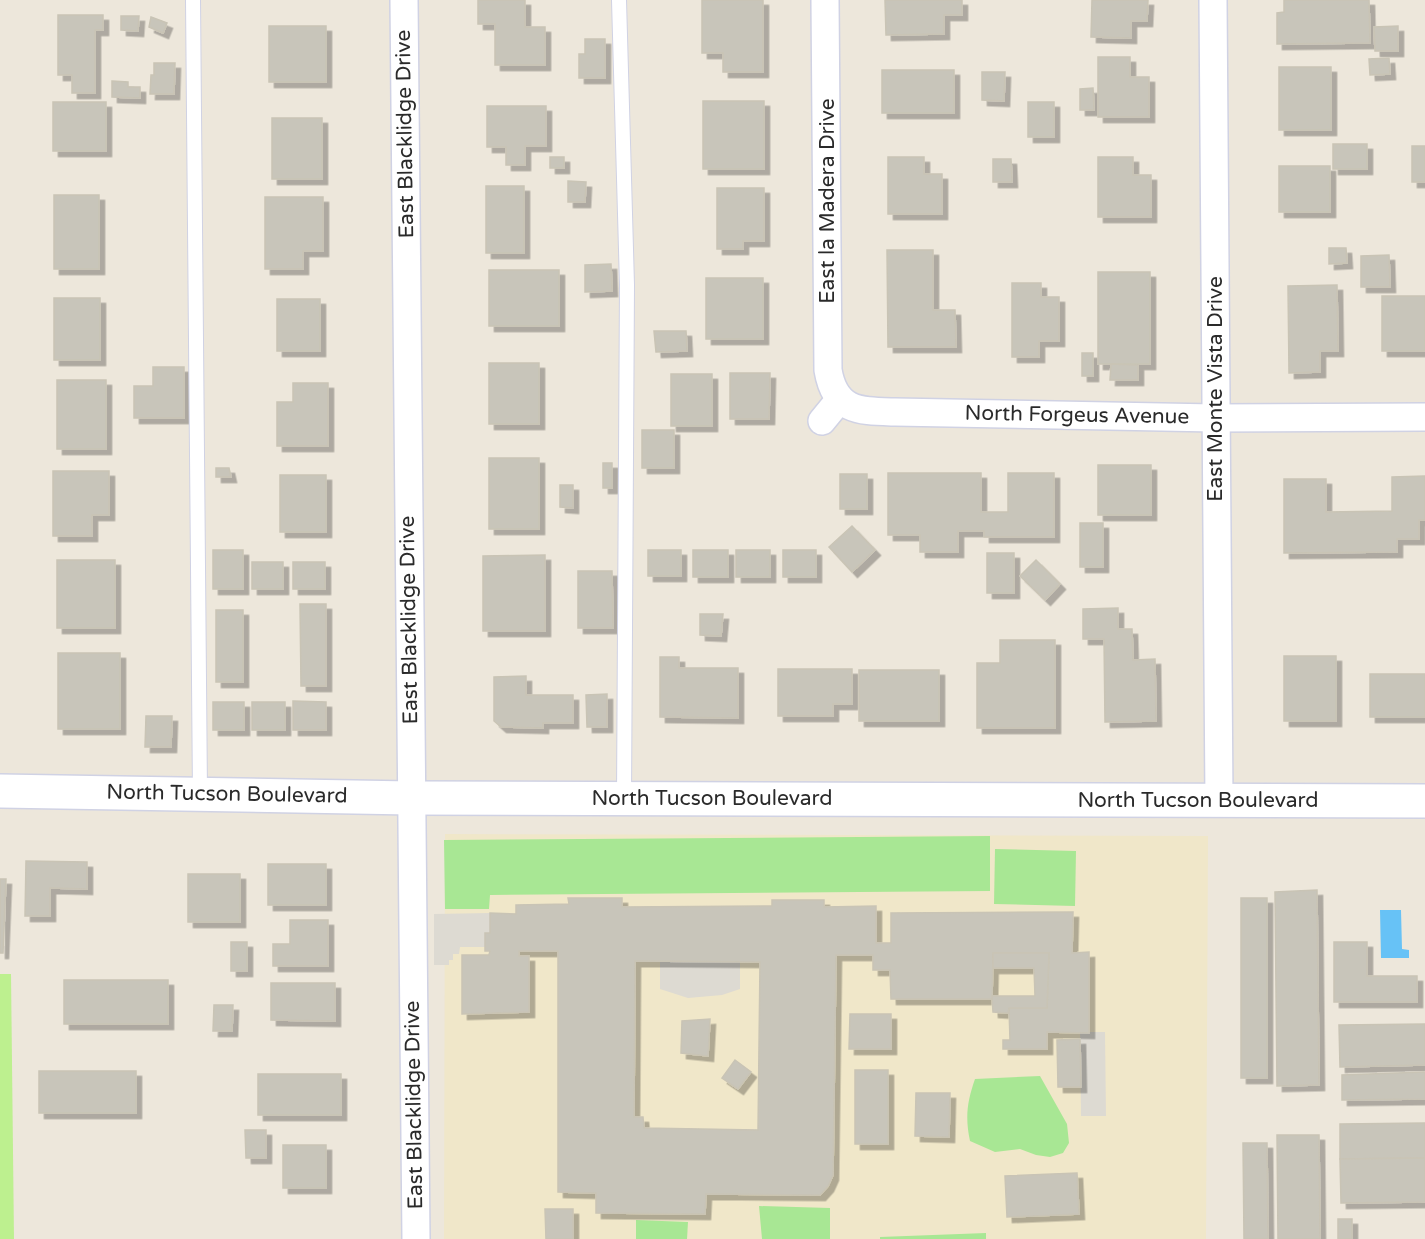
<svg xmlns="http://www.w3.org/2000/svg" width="1425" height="1239" font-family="'Varela Round',sans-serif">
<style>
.education{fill:#f0e7c9}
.green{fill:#a8e794}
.pitch{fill:#bdf08f}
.plaza{fill:#dddad2}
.water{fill:#67c2f6}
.building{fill:#c8c5ba;stroke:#c9c4b5;stroke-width:1.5;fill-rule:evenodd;filter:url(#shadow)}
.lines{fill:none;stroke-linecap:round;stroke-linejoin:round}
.lane-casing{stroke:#d0d2e4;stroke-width:16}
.street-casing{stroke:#d0d2e4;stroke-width:30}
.secondary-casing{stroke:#d0d2e4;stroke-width:36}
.lane{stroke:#fff;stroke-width:14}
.street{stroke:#fff;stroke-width:27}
.secondary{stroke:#fff;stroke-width:33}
.labels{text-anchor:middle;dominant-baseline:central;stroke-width:5;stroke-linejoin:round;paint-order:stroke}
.street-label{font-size:21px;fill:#2a2a2a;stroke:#fff}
</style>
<defs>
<filter id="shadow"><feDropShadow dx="5.5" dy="5.5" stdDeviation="0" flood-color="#0004"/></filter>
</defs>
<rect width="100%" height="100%" fill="#ede7db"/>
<!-- education -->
<path class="education" d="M445,834L1208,836L1206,1239H444Z"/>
<!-- green -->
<g class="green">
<path d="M990,836V891L490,895L489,909H445L444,840Z"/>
<path d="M995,849L1076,851L1075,906L994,904Z"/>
<path d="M1040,1076L1067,1124L1069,1143L1063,1153L1050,1157L1036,1155L1020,1149L995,1152L970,1141C965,1117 967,1102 975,1079Z"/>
<path d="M759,1206L830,1208V1239H762Z"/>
<path d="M636,1220L688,1222L687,1239H636Z"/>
<path d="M986,1233V1239H880V1237Z"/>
</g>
<!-- pitch -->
<path class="pitch" d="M0,974H11L14,1239H0Z"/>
<!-- plaza -->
<g class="plaza">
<path d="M490,913V933L485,947H460L459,954H453V960H449V965H434V914Z"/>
<path d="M660,961L740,962V989L722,995L688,998L660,989Z"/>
<path d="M1080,1032H1105L1106,1116H1081Z"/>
</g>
<!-- water -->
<path class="water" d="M1380,910H1401L1402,949L1409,950V958H1381Z"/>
<!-- building -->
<g class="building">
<path d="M478,0H525V27H545V65H495V24H478Z"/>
<path d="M702,0H763V72H723V53H702Z"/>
<path d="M885,0H962V15H944V34L886,35Z"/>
<path d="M1092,0H1148L1147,21H1131V38L1091,37Z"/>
<path d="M1284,0H1369L1370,43L1277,44V13L1284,12Z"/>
<path d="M58,15H103V30H95V93H72V75H58Z"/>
<path d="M121,16H139L138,31L121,30Z"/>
<path d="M151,17L167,23L163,33L149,27Z"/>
<rect x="269" y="26" width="57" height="56"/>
<path d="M1398,26V51H1375L1374,27Z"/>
<path d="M585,39H605V78H579V54H585Z"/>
<path d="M1098,57H1130V77H1149V117H1098Z"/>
<path d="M1389,58L1390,74L1370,75L1369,59Z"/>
<path d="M154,63H175L174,94H150L151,75H154Z"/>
<rect x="1279" y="67" width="52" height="63"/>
<rect x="882" y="70" width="72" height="43"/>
<path d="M982,72H1005L1004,101L982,100Z"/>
<path d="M112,81L128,82V87H140V98L112,97Z"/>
<path d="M1093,88L1094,110H1080V89Z"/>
<rect x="703" y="101" width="61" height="68"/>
<rect x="53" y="102" width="53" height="49"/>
<rect x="1028" y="102" width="26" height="35"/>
<path d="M487,106H546V146H525V165H506V147H487Z"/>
<rect x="272" y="118" width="50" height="61"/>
<rect x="1333" y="144" width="34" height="25"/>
<rect x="1412" y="146" width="13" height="36"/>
<rect x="550" y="157" width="14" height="11"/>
<path d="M888,157H924V174H942V214H888Z"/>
<path d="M1098,157H1133V175H1151V217H1098Z"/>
<path d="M993,159H1011L1012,182H993Z"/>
<rect x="1279" y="166" width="51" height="46"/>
<path d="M568,181L586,182L585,202H568Z"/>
<rect x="486" y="186" width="38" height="67"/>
<path d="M717,188H764V241H743V249H717Z"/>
<rect x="54" y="195" width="45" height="74"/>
<path d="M265,197H323V251H303V269H265Z"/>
<path d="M1329,248H1346L1347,263L1329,264Z"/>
<path d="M887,250H933V310H955L956,347H888Z"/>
<path d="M1389,255L1390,287H1361V256Z"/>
<path d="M611,264L612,291L585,292V265Z"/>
<rect x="489" y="270" width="70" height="56"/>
<rect x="1098" y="272" width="52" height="92"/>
<rect x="706" y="278" width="57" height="61"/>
<path d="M1012,283H1041V297H1059V341H1039V357H1012Z"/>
<path d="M1337,285L1338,351H1320V372L1289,373L1288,286Z"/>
<rect x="1382" y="296" width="43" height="55"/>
<rect x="54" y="298" width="46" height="62"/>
<rect x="277" y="299" width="43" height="52"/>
<path d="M654,331H686L687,351L656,352Z"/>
<rect x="1082" y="353" width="11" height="23"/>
<rect x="489" y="363" width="50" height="61"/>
<path d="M1111,364L1138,365V380H1110Z"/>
<path d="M153,367H184V418H134V386H153Z"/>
<path d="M730,373H770L769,419H730Z"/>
<rect x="671" y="374" width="41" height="52"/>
<rect x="57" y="380" width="49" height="69"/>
<path d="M293,383H328V446H277V402H293Z"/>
<rect x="642" y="430" width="32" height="38"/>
<rect x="489" y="458" width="50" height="71"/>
<rect x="603" y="463" width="9" height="25"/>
<rect x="1098" y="465" width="53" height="50"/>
<path d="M216,468H229L231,477H216Z"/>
<path d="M53,471H109V515H92V536H53Z"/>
<path d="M888,473H981V512H1008V473H1054V537H984V531H958V552H920V535H888Z"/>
<rect x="840" y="474" width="27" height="35"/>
<rect x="280" y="475" width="46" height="57"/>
<path d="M1425,476V520H1419V539H1397V552L1284,553V479H1326V512L1392,511V477Z"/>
<path d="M560,485H573V508L560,507Z"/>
<rect x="1080" y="523" width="23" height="44"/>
<path d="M852,526L875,550L852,572L829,547Z"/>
<rect x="213" y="550" width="30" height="39"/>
<rect x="648" y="550" width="33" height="26"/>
<rect x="693" y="550" width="35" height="27"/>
<rect x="736" y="550" width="34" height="27"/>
<rect x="783" y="550" width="33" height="27"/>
<rect x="987" y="553" width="27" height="40"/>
<path d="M545,555V631H483V556Z"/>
<rect x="57" y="560" width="58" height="68"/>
<path d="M1036,560L1060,584L1045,600L1020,576Z"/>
<rect x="252" y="562" width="31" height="27"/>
<rect x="293" y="562" width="32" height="27"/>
<path d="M578,571H612L613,628H578Z"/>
<path d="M300,604H326V686H301Z"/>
<path d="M1118,608V629H1132L1133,660L1155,659L1156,721L1105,722L1104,639H1083V609Z"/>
<rect x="216" y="610" width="27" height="72"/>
<path d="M700,614H723L721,636L700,635Z"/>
<path d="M1000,640H1055V728H977V663H1000Z"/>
<rect x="58" y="653" width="62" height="76"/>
<rect x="1284" y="656" width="52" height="65"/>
<path d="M660,657H679V668H738V718L660,717Z"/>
<path d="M778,669H852V704H833V716H778Z"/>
<rect x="859" y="670" width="80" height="51"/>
<rect x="1370" y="674" width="55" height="43"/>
<path d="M526,676V695H573V723H543V728L501,727L494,721V677Z"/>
<path d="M607,694V727H587L586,695Z"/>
<path d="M293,701L326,702V730H293Z"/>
<rect x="213" y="702" width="31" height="28"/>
<rect x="252" y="702" width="33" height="28"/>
<path d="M146,716H172L171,747H145Z"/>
<path d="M26,861L87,862V889L50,888V916H25Z"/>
<rect x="268" y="864" width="58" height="41"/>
<rect x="188" y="874" width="52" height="48"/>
<path d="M0,879H6L3,953H0Z"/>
<path d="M1317,890L1319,1085L1277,1086L1275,892Z"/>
<path d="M568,898H622V907L772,906V900H824V907L876,906V943H891V913L1073,912L1072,953L1089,952V1033L1047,1032V1049H1003V1040H1010L1009,1008H1047L1049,953H993L992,999H891L890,970H873V955H836L833,1175L828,1186L820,1195L706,1194L705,1214L596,1213V1193L558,1192V951H519V956H529V1012L462,1014V955H489L490,951H485V933H490V913L516,914V905L569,904ZM635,961L760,962L758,1130L644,1128L643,1117H634Z"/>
<rect x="1241" y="898" width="26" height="180"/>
<path d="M290,920H328V966H273V944H290Z"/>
<rect x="231" y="942" width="16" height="29"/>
<path d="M1334,942H1367V976H1417V1002H1334Z"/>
<path d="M993,953H1049L1047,1008H1009L1008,1013L993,1012L992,996H1035L1034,968H993Z"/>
<rect x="64" y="980" width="104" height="44"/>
<path d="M271,983H335V1021L271,1020Z"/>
<path d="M214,1005H233L232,1031H213Z"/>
<path d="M850,1014H891V1049H849Z"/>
<path d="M710,1019L708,1056L681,1053L682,1021Z"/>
<path d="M1425,1024V1065L1340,1067L1339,1025Z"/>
<path d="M1080,1039L1081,1087H1058L1057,1040Z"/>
<path d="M735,1060L751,1072L738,1089L722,1078Z"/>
<rect x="855" y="1070" width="33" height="74"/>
<rect x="39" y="1071" width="97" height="42"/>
<path d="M1425,1072V1099L1342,1100V1075Z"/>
<rect x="258" y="1074" width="83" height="41"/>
<path d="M916,1093H950L949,1137L915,1136Z"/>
<path d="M1425,1123V1158L1340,1159V1124Z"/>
<path d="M245,1130H266V1158H246Z"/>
<path d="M1277,1135H1319L1320,1239H1278Z"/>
<path d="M1243,1143H1267L1268,1239H1244Z"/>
<rect x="283" y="1145" width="43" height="43"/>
<path d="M1425,1158V1202L1341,1203L1340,1159Z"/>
<path d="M1077,1173L1079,1214L1007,1217L1005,1176Z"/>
<path d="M545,1209H573V1239H546Z"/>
<rect x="1338" y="1219" width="14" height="20"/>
</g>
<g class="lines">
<!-- lane casing -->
<g class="lane-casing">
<g id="lane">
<path d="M193,0L200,794"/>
<path d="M619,0L627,285L624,798"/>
</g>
</g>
<!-- street casing -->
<g class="street-casing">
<g id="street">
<path d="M404,0L416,1239"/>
<path d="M825,0L828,370C835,412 860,411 895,412L1215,418L1425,417"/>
<path d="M1213,0L1219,801"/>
<path d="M822,421L840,399"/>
</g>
</g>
<!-- secondary casing -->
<g class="secondary-casing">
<path id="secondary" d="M0,791L411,798L1425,801"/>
</g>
<!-- lane -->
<use href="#lane" class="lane"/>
<!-- street -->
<use href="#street" class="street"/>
<!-- secondary -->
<use href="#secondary" class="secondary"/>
</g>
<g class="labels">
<!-- street labels -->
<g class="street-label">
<text transform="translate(405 134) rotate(-91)">East Blacklidge Drive</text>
<text transform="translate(827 201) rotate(-90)">East la Madera Drive</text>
<text transform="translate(1215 389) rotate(-90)">East Monte Vista Drive</text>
<text transform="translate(1077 415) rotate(1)">North Forgeus Avenue</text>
<text transform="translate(409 620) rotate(-91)">East Blacklidge Drive</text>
<text transform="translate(227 794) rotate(1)">North Tucson Boulevard</text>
<text x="712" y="798">North Tucson Boulevard</text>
<text x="1198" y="800">North Tucson Boulevard</text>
<text transform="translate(414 1105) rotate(-91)">East Blacklidge Drive</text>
</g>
</g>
</svg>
